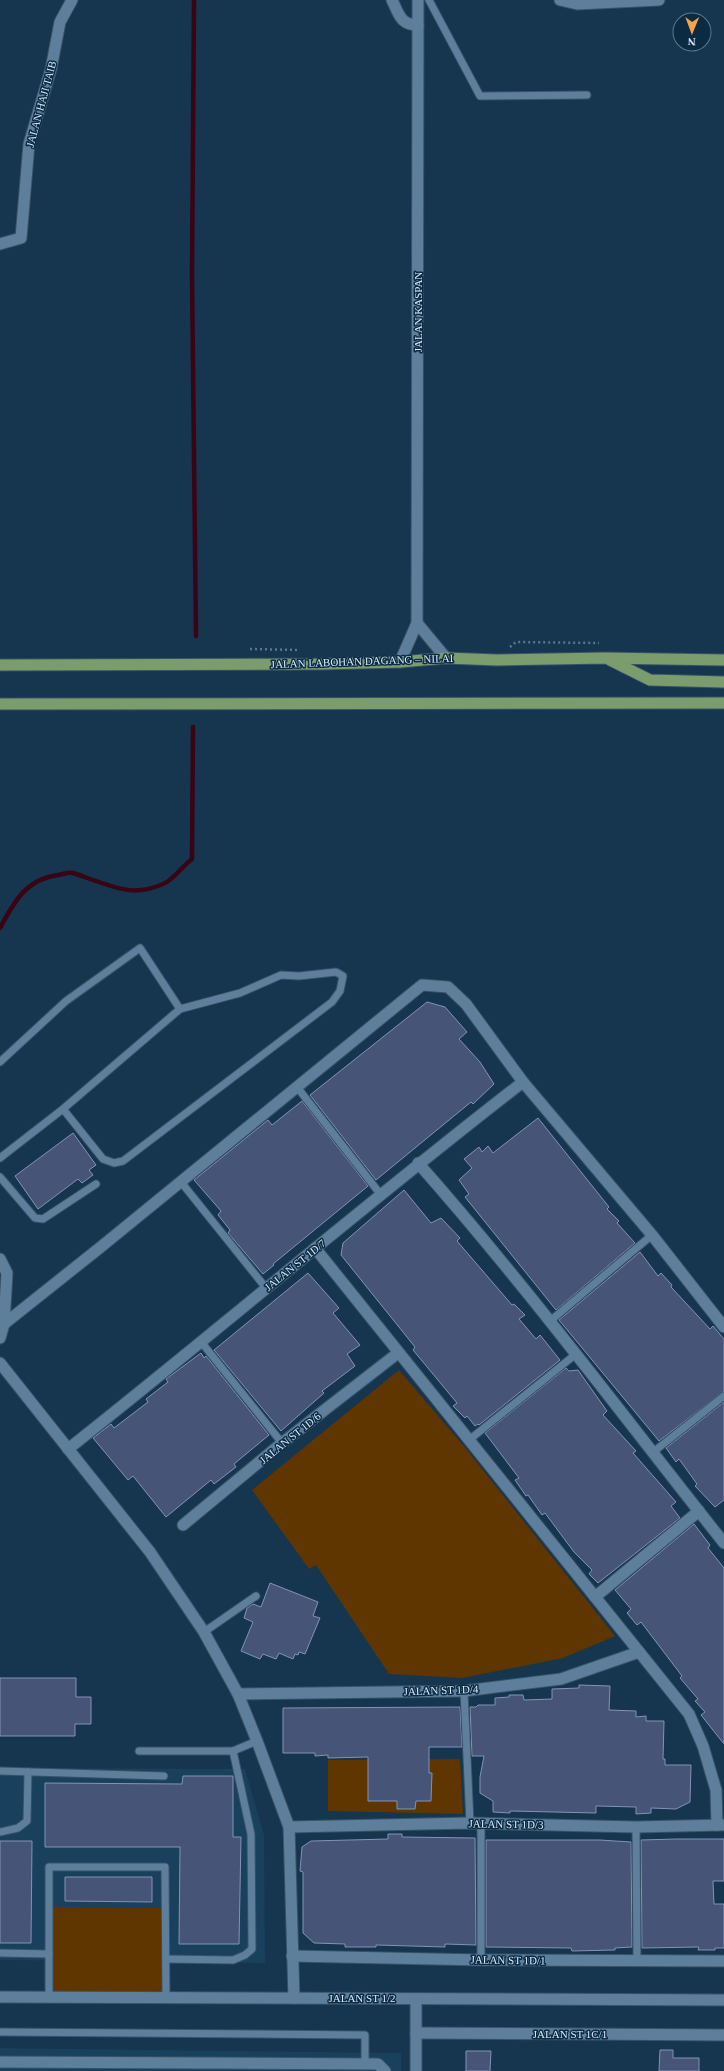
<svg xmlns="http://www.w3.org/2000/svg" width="724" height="2071" font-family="'Times New Roman',serif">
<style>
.built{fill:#19405d}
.green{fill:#5f3600}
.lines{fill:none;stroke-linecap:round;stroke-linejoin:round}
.stream{stroke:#3a0417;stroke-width:4.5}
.building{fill:#465577;stroke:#8293b8}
.service-casing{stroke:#385267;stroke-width:9}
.minor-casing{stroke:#385267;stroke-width:13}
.tertiary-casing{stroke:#385267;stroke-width:13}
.primary-casing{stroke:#385267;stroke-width:13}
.path{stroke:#5c768c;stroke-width:2.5;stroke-dasharray:2 3;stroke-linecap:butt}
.service{stroke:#5e7f9c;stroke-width:7}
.minor{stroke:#5e7f9c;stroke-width:11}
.tertiary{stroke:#5e7f9c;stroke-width:11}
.primary{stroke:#7b9c6d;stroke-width:11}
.labels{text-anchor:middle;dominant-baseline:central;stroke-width:3;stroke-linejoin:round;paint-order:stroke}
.street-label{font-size:11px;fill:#d9ebfc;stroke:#0b2b43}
</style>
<rect width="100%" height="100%" fill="#16354e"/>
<!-- built -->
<g class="built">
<path d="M0,1768L245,1769L264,1835L265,1963L0,1960Z"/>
<path d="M0,2048L401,2053V2071H0Z"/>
</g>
<!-- green -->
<g class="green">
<path d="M399,1370L463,1445L615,1636L563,1658L462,1678L389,1674L316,1565L309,1569L252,1490Z"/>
<path d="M460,1759L463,1814L328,1811V1760Z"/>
<path d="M52,1907L162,1908L163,1994L52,1993Z"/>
</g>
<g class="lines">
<!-- stream -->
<g class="stream">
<path d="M194,0L192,275L196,636"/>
<path d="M0,928C14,902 26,879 58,875C63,874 69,872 73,873C81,875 89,879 96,881C110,886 127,892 141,890C151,889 165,885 172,878C180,871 183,866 192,859L193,727"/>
</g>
</g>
<!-- building -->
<g class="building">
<path d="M427,1002L445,1007L467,1032L459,1039L480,1062L494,1084L473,1104L471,1102L376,1180L310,1095Z"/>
<path d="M302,1101L368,1186L273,1264L274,1265L263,1274L228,1233L230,1230L218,1215L221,1211L194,1180L268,1120L272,1125Z"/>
<path d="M538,1118L609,1207L607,1209L619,1221L617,1223L635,1243L556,1310L465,1197L469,1194L459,1180L472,1168L464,1159L479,1147L482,1152L488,1146L493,1153Z"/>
<path d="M73,1133L96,1165L89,1170L93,1175L82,1183L78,1179L38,1209L15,1176Z"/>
<path d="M404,1190L431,1223L441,1218L460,1238L457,1241L512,1305L514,1304L525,1315L519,1319L536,1339L540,1335L560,1360L479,1425L478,1424L475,1426L467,1416L465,1418L453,1406L457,1403L413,1350L415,1347L341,1255L343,1243Z"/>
<path d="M640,1252L658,1276L661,1273L672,1285L671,1287L710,1329L713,1326L724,1339V1391L659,1441L559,1320Z"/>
<path d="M308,1273L339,1308L333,1313L360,1345L347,1354L355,1366L322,1391L324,1393L281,1431L214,1350Z"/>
<path d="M201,1353L204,1358L206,1356L269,1435L234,1464L236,1467L214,1484L211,1480L166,1517L133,1476L128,1480L93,1438L111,1424L114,1428L148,1402L146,1399L168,1382L166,1379Z"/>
<path d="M566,1368L569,1371L578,1370L607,1411L603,1415L636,1451L633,1453L676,1502L671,1506L680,1518L598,1583L589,1574L592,1570L574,1552L545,1513L542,1515L528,1495L526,1496L515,1480L519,1478L485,1433Z"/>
<path d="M724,1402V1500L715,1507L695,1486L697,1484L679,1459L676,1462L666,1448Z"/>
<path d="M694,1524L710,1545L708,1548L724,1568V1744L701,1715L705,1712L695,1701L698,1699L680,1678L682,1676L641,1622L637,1625L627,1613L631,1609L615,1590Z"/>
<path d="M270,1583L318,1602L313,1616L320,1618L305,1654L299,1652L298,1655L295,1654L293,1659L279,1653L276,1659L263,1654L260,1659L241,1651L253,1622L244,1618L247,1608L253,1604L261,1607Z"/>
<path d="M0,1678H76V1697H91V1724H75V1736H0Z"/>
<path d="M579,1685L610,1686L609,1710L636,1711V1717L646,1716V1721H664L663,1759H665V1765H691L690,1802L676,1809L651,1808V1813L636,1814V1807L596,1806V1813L510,1811V1813L493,1812V1801L480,1793V1777L484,1756H472L470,1707H476L478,1705H495V1698L509,1697V1695H523L524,1700L552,1699V1689L579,1688Z"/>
<path d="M460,1707L462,1747H429V1773H432L431,1801H416L415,1809H397V1801H368V1757L328,1758V1755L315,1756V1753H283V1708Z"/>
<path d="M183,1776H233V1837H241L239,1944H179L180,1847H45V1783L182,1784Z"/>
<path d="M388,1834H402V1837L475,1838L476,1945L445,1944V1947L376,1945V1947H345V1944L314,1943L303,1933V1872L300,1871L302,1847L311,1841L388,1839Z"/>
<path d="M676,1839H724V1881H713L714,1904H724V1948H715V1950H698L699,1947L642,1948L641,1840Z"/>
<path d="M486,1840H600L631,1842L632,1947L615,1948V1950L572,1951L571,1948L486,1947Z"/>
<path d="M0,1841H32L31,1943H0Z"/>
<path d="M65,1877H152V1902L65,1901Z"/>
<path d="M660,2050H673V2058H699V2071H659Z"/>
<path d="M466,2051H491L490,2071H466Z"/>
</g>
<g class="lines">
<!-- service casing -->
<g class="service-casing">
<g id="service">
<path d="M429,0L480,96L587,95"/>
<path d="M0,1062L66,1001L140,948L180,1009"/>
<path d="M297,1087L381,1195"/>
<path d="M0,1158L63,1109L180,1009L240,993L281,975L299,976L336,972L343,976L340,991L332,1002L123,1161L114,1163L103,1159L63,1109"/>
<path d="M0,1177L35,1218L43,1219L96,1184"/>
<path d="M181,1182L266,1288"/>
<path d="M549,1322L652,1235"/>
<path d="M202,1343L282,1443"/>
<path d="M469,1440L576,1354"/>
<path d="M652,1453L724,1396"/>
<path d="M204,1632L256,1596"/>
<path d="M464,1691L470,1823"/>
<path d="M139,1751H233L257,1741"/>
<path d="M0,1771L164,1776"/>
<path d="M636,1827L637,1961"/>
<path d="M0,1832L18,1828L27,1821L28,1772"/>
<path d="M0,1953L49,1954"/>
<path d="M166,1959L233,1960L245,1955L252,1949L251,1834L233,1751"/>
<path d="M481,1960V1824"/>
<path d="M49,1997V1867H165L166,1998"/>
<path d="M0,2032L365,2035V2064"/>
</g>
</g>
<!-- minor casing -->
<g class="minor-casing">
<g id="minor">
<path d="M392,0C399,14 400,25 418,25"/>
<path d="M560,0L577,4L659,0"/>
<path d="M0,244L21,238L29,144L51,69L60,22L72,0"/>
<path d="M417,623L446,658"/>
<path d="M400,662L417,623L418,0"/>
<path d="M418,1163C526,1285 623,1416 724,1543"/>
<path d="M315,1248L689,1714L703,1746L716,1790L717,1825"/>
<path d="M0,1259L7,1273L4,1324L0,1338"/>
<path d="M4,1324L102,1246L422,985L448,987L466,1004L523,1082L652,1235L724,1327"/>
<path d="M0,1363L150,1552L204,1632L238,1694L257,1741L289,1827L294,1998"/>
<path d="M68,1449C221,1328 369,1201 523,1082"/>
<path d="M183,1525L282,1443L398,1353"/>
<path d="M595,1597L699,1511"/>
<path d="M238,1694L464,1691L561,1679L639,1652"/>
<path d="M289,1827L470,1823L636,1827L723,1825"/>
<path d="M292,1956L481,1960L724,1961"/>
<path d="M416,2033L724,2035"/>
<path d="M0,2062L378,2064L385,2071"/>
<path d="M416,2071V1999"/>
</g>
</g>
<!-- tertiary casing -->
<g class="tertiary-casing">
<path id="tertiary" d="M0,1997L724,2000"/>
</g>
<!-- primary casing -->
<g class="primary-casing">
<g id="primary">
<path d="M610,660L650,680L724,682"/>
<path d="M0,665L322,664L400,662L446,658L497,660L605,658L724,660"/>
<path d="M0,704L724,703"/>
</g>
</g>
<!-- path -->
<g class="path">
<path d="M510,647L516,642L599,643"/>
<path d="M250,649L299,650"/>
</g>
<!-- service -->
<use href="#service" class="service"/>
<!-- minor -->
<use href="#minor" class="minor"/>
<!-- tertiary -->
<use href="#tertiary" class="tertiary"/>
<!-- primary -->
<use href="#primary" class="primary"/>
</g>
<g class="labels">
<!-- street labels -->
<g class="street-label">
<text transform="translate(41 104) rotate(-75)">JALAN HAJI TAIB</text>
<text transform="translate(418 312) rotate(-90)">JALAN KASPAN</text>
<text transform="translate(362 661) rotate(-2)">JALAN LABOHAN DAGANG ‒ NILAI</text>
<text transform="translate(295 1265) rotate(-39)">JALAN ST 1D/7</text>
<text transform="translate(290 1438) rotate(-39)">JALAN ST 1D/6</text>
<text transform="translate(441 1690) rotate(-2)">JALAN ST 1D/4</text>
<text transform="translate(506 1824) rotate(1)">JALAN ST 1D/3</text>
<text transform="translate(508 1960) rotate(1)">JALAN ST 1D/1</text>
<text x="362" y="1998">JALAN ST 1/2</text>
<text x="570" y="2034">JALAN ST 1C/1</text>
</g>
</g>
<!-- north arrow -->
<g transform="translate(692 32) rotate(181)"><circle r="19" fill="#0b2b43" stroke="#5d788d"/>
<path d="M0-3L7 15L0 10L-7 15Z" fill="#f5a346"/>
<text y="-6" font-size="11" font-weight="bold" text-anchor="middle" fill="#d9ebfc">N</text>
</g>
</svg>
